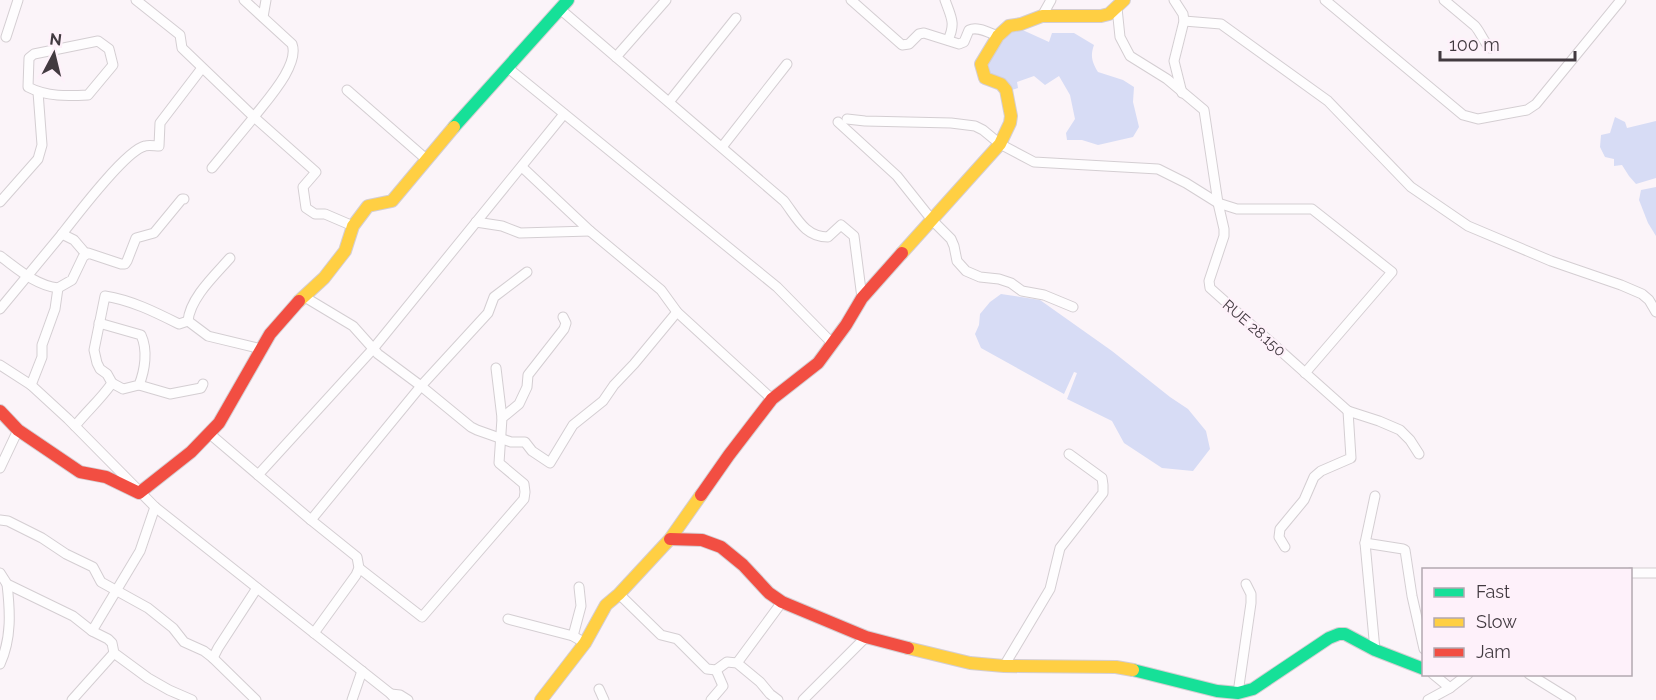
<svg xmlns="http://www.w3.org/2000/svg" width="1656" height="700" font-family="Raleway,sans-serif">
<style>
.water{fill:#d7dcf5}
.lines{fill:none;stroke-linecap:round;stroke-linejoin:round}
.street-casing{stroke:#d4ced2;stroke-width:11}
.fast-casing{stroke:#d4ced2;stroke-width:14}
.slow-casing{stroke:#d4ced2;stroke-width:14}
.jam-casing{stroke:#d4ced2;stroke-width:14}
.street{stroke:#fefdfe;stroke-width:9}
.fast{stroke:#16e098;stroke-width:12}
.slow{stroke:#ffcf43;stroke-width:12}
.jam{stroke:#f24e42;stroke-width:12}
.labels{text-anchor:middle;dominant-baseline:central;stroke-width:4.5;stroke-linejoin:round;paint-order:stroke}
.street-label{font-size:15px;fill:#423a40;stroke:#fef1fa}
</style>
<rect width="100%" height="100%" fill="#fbf4f9"/>
<!-- water -->
<g class="water">
<path d="M1016,27L1049,42L1052,33H1074L1094,45C1090,56 1092,62 1098,72L1123,80L1134,87L1133,102L1139,127L1133,137L1098,145L1082,140H1067L1066,133L1075,119L1070,95L1059,76L1045,85L1034,76L1017,82L1018,88L1012,90L1001,77L991,76L986,59Z"/>
<path d="M1615,117L1625,122L1627,128L1656,121V178L1636,184L1629,176L1622,165L1614,166V159L1605,157L1600,147L1601,135L1610,133Z"/>
<path d="M1656,187V236L1648,223L1639,200L1641,190Z"/>
<path d="M1001,294L1040,300L1112,351L1170,397L1188,409L1206,431L1210,449L1193,471L1162,468L1124,443L1112,421L1067,399L1077,373L1074,372L1064,394L981,348L975,334L979,325L980,314L990,302Z"/>
</g>
<g class="lines">
<!-- street casing -->
<g class="street-casing">
<g id="street">
<path d="M136,0L180,35L182,48L254,117C266,101 300,65 292,44L244,0"/>
<path d="M851,0L902,45L909,44L919,34L924,33L959,44L964,42L969,30C978,26 989,33 998,36"/>
<path d="M945,0C951,17 956,23 948,40"/>
<path d="M1174,0L1183,14L1184,21L1174,61L1182,93"/>
<path d="M1325,0L1463,115L1478,119L1527,110L1536,104L1621,0"/>
<path d="M1444,0L1475,26C1481,33 1483,41 1490,48"/>
<path d="M1117,8L1120,37L1130,56L1167,79L1204,110L1218,203L1224,229V236L1209,281L1210,288L1348,411L1379,421L1400,430L1410,440L1419,454"/>
<path d="M560,9L784,201C797,218 805,237 828,237L841,225L854,236L862,298"/>
<path d="M1042,16L1051,0"/>
<path d="M263,17L266,0"/>
<path d="M1184,21L1221,24L1328,101L1411,187L1468,226L1551,261L1621,285L1642,294L1649,300L1656,312"/>
<path d="M6,37L18,0"/>
<path d="M98,41L109,49L113,65L88,95C68,96 47,97 28,87L29,58L34,54Z"/>
<path d="M616,57L666,0"/>
<path d="M508,68L777,287L833,344"/>
<path d="M347,90L426,159"/>
<path d="M669,102L736,18"/>
<path d="M847,119L865,121L951,123L975,126L983,130L1000,144L1034,162L1158,169L1186,183L1218,203L1237,209H1312L1392,272L1305,373"/>
<path d="M838,122L897,176L932,220L951,239L954,246L957,261L966,271L980,277L999,279L1011,283L1022,291L1044,295L1073,307"/>
<path d="M722,147L787,64"/>
<path d="M522,167L590,231L661,290L677,312L772,399"/>
<path d="M212,168L254,117L316,172L303,187L306,208L315,214H325L353,226"/>
<path d="M0,202L38,159L42,145L38,92"/>
<path d="M476,222L502,226L520,233L590,231"/>
<path d="M86,254L74,240L62,234C76,216 126,150 145,146C149,145 155,146 159,146L160,123L202,68"/>
<path d="M0,256C18,269 35,285 58,288L72,280L83,257L88,253L121,264H125L127,261L136,238L154,233L182,199H184"/>
<path d="M230,258C215,275 190,298 188,321L208,336L262,349"/>
<path d="M303,296L353,326L378,354L421,386L471,427L477,430L511,442H525L532,451L550,463L573,425L603,401L614,385L634,364L677,312"/>
<path d="M0,309L62,234"/>
<path d="M99,323L141,335C148,350 145,370 139,385L123,389L112,383"/>
<path d="M0,365L31,385L68,419L155,507L391,694L396,700"/>
<path d="M496,368L502,418"/>
<path d="M31,385L42,357V345L55,309L58,288"/>
<path d="M139,385L170,394L201,388L203,384"/>
<path d="M75,426C87,411 101,399 112,383L107,374L100,369L97,363L94,350L105,296C131,300 155,312 179,324L188,321"/>
<path d="M210,434L311,520L357,557L359,568L356,575L314,633"/>
<path d="M0,468L18,430"/>
<path d="M258,475L373,349L564,114"/>
<path d="M0,520L8,521L42,538L66,554L93,567L101,582L148,608L173,628L184,642L204,651L213,658L256,700"/>
<path d="M311,520L421,386L488,313L494,297L527,272"/>
<path d="M1365,543L1403,549L1405,550L1412,596L1424,649"/>
<path d="M1285,547L1279,537L1280,529L1304,500L1314,477L1321,471L1351,458L1348,411"/>
<path d="M359,568L422,617L524,499L525,492L524,484L499,463L502,418L519,404L527,387L528,375L564,329L566,323L563,317"/>
<path d="M0,573L7,584L73,616L92,631L108,639L112,643L114,653L148,678L169,690L192,700"/>
<path d="M1630,573H1656"/>
<path d="M619,594L661,635L677,639L707,669L716,670L727,662L737,663L760,682L770,694L778,700"/>
<path d="M508,619L573,636L585,643"/>
<path d="M92,631L140,551L155,507"/>
<path d="M573,636L581,606L579,587"/>
<path d="M1375,650L1365,543L1375,496"/>
<path d="M213,658L218,648L257,588"/>
<path d="M737,663L782,602"/>
<path d="M0,664C12,638 10,610 7,584"/>
<path d="M1004,666L1050,589L1060,548L1103,493V485L1102,478L1069,454"/>
<path d="M1433,674L1450,688"/>
<path d="M1529,674L1571,700"/>
<path d="M599,689L604,700"/>
<path d="M1238,693L1251,603V594L1246,584"/>
<path d="M391,694L400,695L408,700"/>
<path d="M72,700L114,653"/>
<path d="M352,700L362,671"/>
<path d="M711,700L723,686L716,670"/>
<path d="M803,700L866,637"/>
<path d="M1428,700L1450,688L1468,674"/>
</g>
</g>
<!-- fast casing -->
<g class="fast-casing">
<g id="fast">
<path d="M454,127L568,0"/>
<path d="M1133,670L1217,691L1238,693L1253,689L1329,638L1339,634H1345L1375,650L1424,669"/>
</g>
</g>
<!-- slow casing -->
<g class="slow-casing">
<g id="slow">
<path d="M902,253L1000,144L1010,123L1011,116L1006,90L1001,84L985,78L981,64L998,36L1009,26L1021,24L1042,16H1101L1109,14L1124,0"/>
<path d="M299,301L324,278L345,251L353,226L368,206L392,201L454,127"/>
<path d="M908,648L970,663L1004,666L1116,667L1133,670"/>
<path d="M541,700L585,643L606,605L619,594L670,539L701,495"/>
</g>
</g>
<!-- jam casing -->
<g class="jam-casing">
<g id="jam">
<path d="M0,411L18,430L80,472L106,477L139,493L191,452L219,423L270,334L299,301"/>
<path d="M701,495L729,455L772,399L818,363L846,325L862,298L902,253"/>
<path d="M670,539L702,540L721,547L743,565L769,593L782,602L866,637L908,648"/>
</g>
</g>
<!-- street -->
<use href="#street" class="street"/>
<!-- fast -->
<use href="#fast" class="fast"/>
<!-- slow -->
<use href="#slow" class="slow"/>
<!-- jam -->
<use href="#jam" class="jam"/>
</g>
<g class="labels">
<!-- street labels -->
<g class="street-label">
<text transform="translate(1254 328) rotate(41)">RUE 28.150</text>
</g>
</g>
<!-- legend -->
<rect x="1422" y="568" width="210" height="108" fill="#fef1fa" stroke="#b3a8b0" stroke-width="1.5"/>
<rect x="1434" y="588" width="30" height="9" fill="#16e098" stroke="#b3a8b0" stroke-width="1.5"/>
<text x="1476" y="598" font-size="18" fill="#423a40">Fast</text>
<rect x="1434" y="618" width="30" height="9" fill="#ffcf43" stroke="#b3a8b0" stroke-width="1.5"/>
<text x="1476" y="628" font-size="18" fill="#423a40">Slow</text>
<rect x="1434" y="648" width="30" height="9" fill="#f24e42" stroke="#b3a8b0" stroke-width="1.5"/>
<text x="1476" y="658" font-size="18" fill="#423a40">Jam</text>
<!-- north arrow -->
<g transform="translate(54 54) rotate(7)" stroke="#fef1fa" stroke-width="4.5" paint-order="stroke">
<path d="M0-4.5L10 22L0 15L-10 22Z" fill="#423a40"/>
<text y="-9" font-size="16" font-weight="bold" text-anchor="middle" fill="#423a40">N</text>
</g>
<!-- scale -->
<path d="M1440 51v9h135v-9" fill="none" stroke="#423a40" stroke-width="3"/>
<text x="1449" y="51" font-size="18" fill="#423a40" stroke="#fef1fa" stroke-width="4.5" paint-order="stroke">100 m</text>
</svg>
